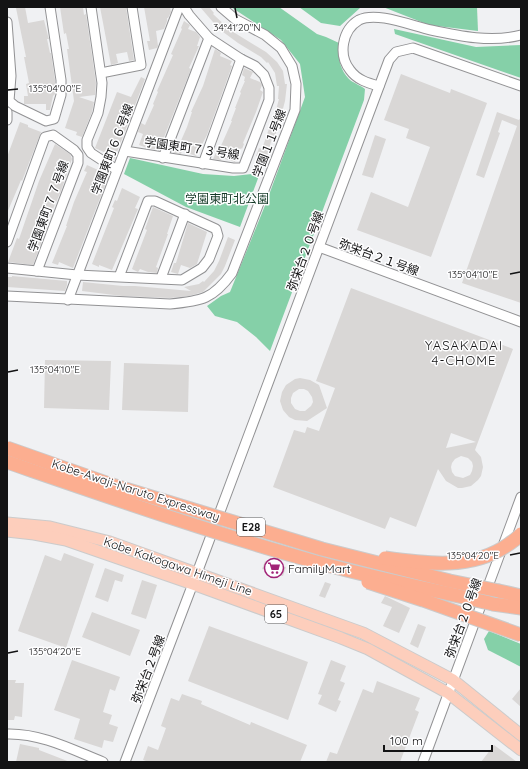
<svg xmlns="http://www.w3.org/2000/svg" width="528" height="769" font-family="Quicksand,'Noto Sans JP',sans-serif">
<style>
.green{fill:#85d0a8}
.building{fill:#d9d7d6;fill-rule:evenodd}
.lines{fill:none;stroke-linecap:round;stroke-linejoin:round}
.minor-casing{stroke:#929294;stroke-width:11}
.major-casing{stroke:#cbcbcb;stroke-width:13}
.highway-casing{stroke:#cbcbcb;stroke-width:15}
.minor{stroke:#fff;stroke-width:9}
.major{stroke:#fdcebc;stroke-width:11}
.highway{stroke:#fcae90;stroke-width:13}
.highway-bridge-casing{stroke:#cbcbcb;stroke-width:15;stroke-linecap:butt}
.highway-bridge{stroke:#fcae90;stroke-width:13}
.ticks{fill:none;stroke:#131314;stroke-width:1.5}
.labels{text-anchor:middle;dominant-baseline:central;stroke-width:3;stroke-linejoin:round;paint-order:stroke}
.shield{fill:#fefeff;stroke:#5a5a5a;stroke-width:1}
.shield-label{font-size:11px;font-weight:bold;fill:#131314}
.street-label{font-size:12px;fill:#131314;stroke:#fefeff}
.park-label{font-size:12px;fill:#133826;stroke:#fefeff}
.poi-label{font-size:12px;fill:#131314;stroke:#fefeff;text-anchor:start}
.neighbourhood-label{font-size:13px;letter-spacing:1px;fill:#131314;stroke:#fefeff}
.ticks-label{font-size:10px;text-anchor:middle;fill:#131314;stroke:#fefeff;stroke-width:3;stroke-linejoin:round;paint-order:stroke}
</style>
<rect width="100%" height="100%" fill="#f0f1f3"/>
<!-- green -->
<g class="green">
<path d="M231,7H279L317,34L326,37L339,43C338,56 339,69 349,79C353,83 360,85 365,89L364,100L270,351L256,337L237,322L215,316L207,306L221,296L230,292L266,203L305,97L300,64L281,40Z"/>
<path d="M299,7H365L360,8L340,26L321,23Z"/>
<path d="M383,7H477L478,31L429,25Z"/>
<path d="M394,29L476,47L521,45V78L395,34Z"/>
<path d="M130,158L203,174L234,176L260,173L240,227L186,207L124,174Z"/>
<path d="M489,631L521,644V667L488,650L484,639Z"/>
</g>
<!-- building -->
<g class="building">
<path d="M19,7H25L28,23L44,20L48,36L49,39H47L50,53H51L55,80V94L53,96L50,110H46V104H24V96H28L26,84L29,83L24,57H26L16,8Z"/>
<path d="M60,7H83L84,15L86,14L96,83L95,95L79,97L94,102L92,112L82,137L76,135L77,132L65,128L74,101L67,49H69L66,33L64,34Z"/>
<path d="M100,7H126L134,60L129,61L127,52L116,54L118,63L111,65Z"/>
<path d="M144,7H170L171,12L168,18H167V21L164,29L156,31L158,46L157,48L149,50L147,41H150Z"/>
<path d="M200,7H209L214,13L213,14L230,30L266,52L277,62L283,71L285,84H287L285,101L281,116L282,117L274,138H272L266,160L256,156L259,148L262,149L274,114H275L279,99H278L279,86H277L275,73L268,62L267,63L261,57L238,43L219,29Z"/>
<path d="M184,21L190,25L188,29L196,32L200,37L197,46H199L189,68L191,69L159,150L147,148L139,145L143,134L138,132L141,123L145,125L154,105L153,104L158,92L157,91L173,55L171,54L182,29L181,28Z"/>
<path d="M215,49L221,53L220,56L232,61L230,65L232,66L207,135L196,156L182,151L181,154L173,153L178,142L180,143L187,127L192,112H191L203,86Z"/>
<path d="M244,68L253,72L250,78L260,82L262,85L260,90L263,92L256,112L243,143L244,144L242,149L241,148L235,162L222,158L221,160L213,159L218,148H220L232,121H231L236,108H235L241,93L240,92L245,81H244L245,77L242,75Z"/>
<path d="M401,74L450,93L451,89L487,103L431,257L357,230L371,192L408,207L430,147L406,138L409,129L384,120Z"/>
<path d="M141,77L145,79L114,160L107,156L108,154L95,148L117,92L131,97Z"/>
<path d="M497,112L519,120L521,117V303L462,283L517,126L502,120L498,132L500,133L484,178L476,175Z"/>
<path d="M20,122L28,125V127L41,132L22,181L21,180L19,185L7,213V157Z"/>
<path d="M375,135L386,139L373,178L362,175Z"/>
<path d="M55,144L70,154L72,159L61,191L45,227L47,228L36,257L33,265L8,262L17,238L19,239L39,181Z"/>
<path d="M87,165L109,175L73,268L59,262L58,265L52,263L67,226H66L74,202L87,172L84,171Z"/>
<path d="M122,188L140,197L135,208L138,209L112,270L99,265V267L92,264L114,208L112,207L115,200L117,201Z"/>
<path d="M153,207L173,216L167,234H168L156,267L158,268L157,273L148,272L140,269L138,272L132,269L147,230L145,229Z"/>
<path d="M188,223L207,232L197,264L190,268L181,265L178,274L171,272L174,263H176Z"/>
<path d="M228,237L235,240L225,266L221,274L203,292L189,296L170,298L122,296L82,291L83,282L123,286H135L191,291L184,287L199,284L203,281L204,282L214,271L219,261Z"/>
<path d="M12,276L67,281V285L65,291L7,287V277H12Z"/>
<path d="M351,288L513,349L475,450L481,457L483,467L481,476L478,480L471,486L462,488H458L446,481L438,469L416,527L390,517L385,529L273,487L294,430L305,433L307,427L319,431L335,388L316,381ZM451,433L476,442L446,448ZM461,456L468,458L472,462L473,466L472,471L470,475L463,478L455,476L452,472L451,467L452,463L455,459Z"/>
<path d="M45,360L111,361L109,410L44,408Z"/>
<path d="M124,363L189,365L188,412L122,410Z"/>
<path d="M300,378L310,380L319,385L327,408L307,421L295,420L289,417L283,410L280,401L282,392L286,385L295,379ZM299,389H304L308,391L312,397L313,402L311,406L305,411H300L295,409L291,403V398L293,393Z"/>
<path d="M64,553L94,564L66,648L18,631L45,555L61,561Z"/>
<path d="M265,561L286,567L283,576L262,569Z"/>
<path d="M105,568L124,575L122,582L115,580L108,602L95,597Z"/>
<path d="M142,580L157,585L146,619L131,614Z"/>
<path d="M325,582L331,584L325,598L319,596Z"/>
<path d="M385,596L410,608L399,633L383,626L392,607L381,603Z"/>
<path d="M92,612L140,630L130,656L82,637Z"/>
<path d="M418,624L426,627L418,648L410,644Z"/>
<path d="M209,626L308,662L288,720L188,681Z"/>
<path d="M72,660L120,677L115,691L110,689L103,712L112,715L109,724L118,727L113,742L104,740L102,748L74,739L80,719L54,710Z"/>
<path d="M331,660L346,666L340,681L345,683L338,700L341,701L336,712L318,704L322,695L318,694Z"/>
<path d="M7,680H16L15,683H24L22,717L15,716L14,720H7Z"/>
<path d="M377,681L420,698L415,710L419,712L400,762H326L330,752L337,754L363,689L373,693Z"/>
<path d="M521,688V707L512,699Z"/>
<path d="M182,694L202,701L201,704L250,725L251,722L307,745L300,762H149L143,760L148,746L158,750L166,728L161,726L171,698L179,701Z"/>
<path d="M20,744L39,748V750L70,762H16Z"/>
<path d="M494,745L517,762H481Z"/>
</g>
<g class="lines">
<!-- minor casing -->
<g class="minor-casing">
<g id="minor">
<path d="M91,7L102,83L101,97L98,113L87,140V147L91,153L117,170"/>
<path d="M7,22L11,76L9,101L15,106L46,121L54,119L61,95V80L50,7"/>
<path d="M101,73L141,65L132,7"/>
<path d="M379,86C368,83 357,80 350,70C338,55 342,30 359,20C377,11 412,26 431,30C459,36 492,43 521,35"/>
<path d="M7,112V120"/>
<path d="M125,151L233,168H243L269,100V88L264,75L255,66L241,59L209,38L189,15L184,7"/>
<path d="M163,158L209,38"/>
<path d="M203,164L241,59"/>
<path d="M7,242L45,137L53,135L74,150L78,155V163L37,271"/>
<path d="M319,247L521,322"/>
<path d="M7,268L77,275L182,280L202,268L209,259L218,236L216,229L155,201H148L119,277"/>
<path d="M161,278L185,214"/>
<path d="M7,296L170,304C202,301 213,299 232,273L295,110L296,84L292,66L281,48L265,35L235,19L221,7"/>
<path d="M68,300L179,7"/>
<path d="M7,734C41,733 73,750 103,762"/>
<path d="M125,762L197,573L389,60L396,52L413,48L521,86"/>
<path d="M423,762L521,497"/>
</g>
</g>
<!-- major casing -->
<g class="major-casing">
<g id="major">
<path d="M7,523L50,527L110,542L363,633L453,680L521,735"/>
<path d="M7,531L34,534L66,540L193,584L341,638L368,649L448,693L521,750"/>
</g>
</g>
<!-- highway casing -->
<g class="highway-casing">
<g id="highway">
<path d="M499,591L521,596"/>
<path d="M493,604L521,608"/>
</g>
</g>
<!-- minor -->
<use href="#minor" class="minor"/>
<!-- major -->
<use href="#major" class="major"/>
<!-- highway -->
<use href="#highway" class="highway"/>
<!-- highway-bridge casing -->
<g class="highway-bridge-casing">
<g id="highway-bridge">
<path d="M7,448L112,485L322,549L450,581L499,591"/>
<path d="M7,462C109,497 212,533 316,562C374,578 434,590 493,604"/>
<path d="M385,558C427,564 473,570 509,544C513,541 518,538 521,534"/>
<path d="M368,582L423,600L521,635"/>
</g>
</g>
<!-- highway-bridge -->
<use href="#highway-bridge" class="highway-bridge"/>
</g>
<!-- ticks -->
<path class="ticks" d="M235,8L237,18M8,90L18,89M510,274L520,272M8,372L18,370M510,555L520,553M8,653L18,651"/>
<!-- icons -->
<defs>
<g id="supermarket-ring" transform="scale(1)"><circle r="9.5" fill="#fefeff" stroke="#a12377" stroke-width="1.5"/><path d="M-6-5.5h2.5l.6 2H6L4.5 2H-2.5L-4.4-4H-6ZM-1.5 3.2a1.3 1.3 0 1 0 .1 0ZM3 3.2a1.3 1.3 0 1 0 .1 0Z" fill="#a12377"/></g>
</defs>
<g fill-rule="evenodd">
<use href="#supermarket-ring" x="274" y="568"/>
</g>
<g class="labels">
<!-- shield labels -->
<g class="shield">
<rect x="237" y="518" width="28" height="18" rx="3"/>
<rect x="265" y="605" width="22" height="18" rx="3"/>
</g>
<g class="shield-label">
<text x="251" y="527">E28</text>
<text x="276" y="614">65</text>
</g>
<!-- street labels -->
<g class="street-label">
<text transform="translate(269 143) rotate(-69)">学園１１号線</text>
<text transform="translate(192 148) rotate(8)">学園東町７３号線</text>
<text transform="translate(112 149) rotate(-69)">学園東町６６号線</text>
<text transform="translate(48 206) rotate(-70)">学園東町７７号線</text>
<text transform="translate(305 251) rotate(-70)">弥栄台２０号線</text>
<text transform="translate(379 257) rotate(20)">弥栄台２１号線</text>
<text transform="translate(136 490) rotate(18)">Kobe-Awaji-Naruto Expressway</text>
<text transform="translate(178 566) rotate(19)">Kobe Kakogawa Himeji Line</text>
<text transform="translate(463 618) rotate(-70)">弥栄台２０号線</text>
<text transform="translate(148 669) rotate(-69)">弥栄台２号線</text>
</g>
<!-- park labels -->
<g class="park-label">
<text x="227" y="198">学園東町北公園</text>
</g>
<!-- poi labels -->
<g class="poi-label">
<text x="288" y="568">FamilyMart</text>
</g>
<!-- neighbourhood labels -->
<g class="neighbourhood-label">
<text x="464" y="345">YASAKADAI<tspan x="464" dy="15">4-CHOME</tspan></text>
</g>
</g>
<g class="ticks-label">
<text x="237" y="31">34°41'20"N</text>
<text x="55" y="92">135°04'00"E</text>
<text x="473" y="278">135°04'10"E</text>
<text x="55" y="373">135°04'10"E</text>
<text x="473" y="559">135°04'20"E</text>
<text x="55" y="655">135°04'20"E</text>
</g>
<!-- border -->
<rect width="528" height="769" fill="none" stroke="#131314" stroke-width="16"/>
<!-- scale -->
<path d="M384 745v6h108v-6" fill="none" stroke="#131314" stroke-width="2"/>
<text x="390" y="745" font-size="12" fill="#131314" stroke="#fefeff" stroke-width="3" paint-order="stroke">100 m</text>
</svg>
